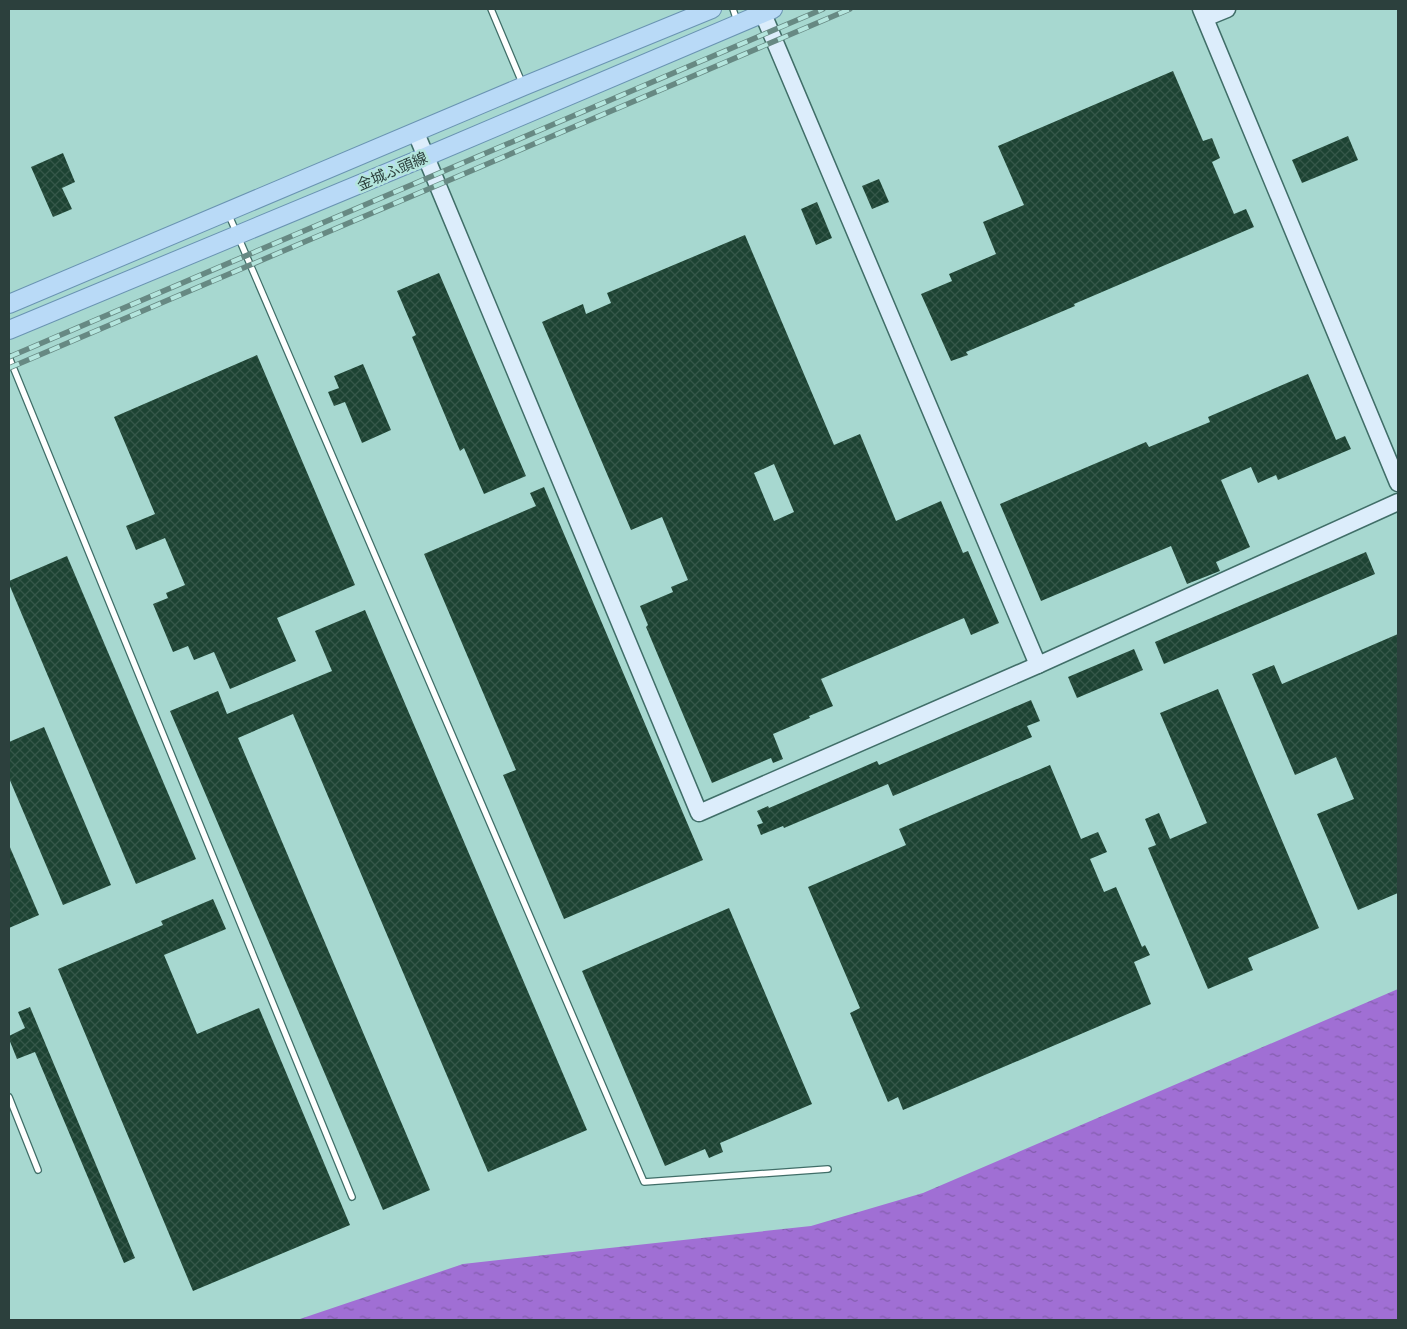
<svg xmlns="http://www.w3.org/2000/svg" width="1407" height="1329" font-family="'Archivo Narrow','Noto Sans JP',sans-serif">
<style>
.water{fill:url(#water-ripples)}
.building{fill:url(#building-cross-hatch);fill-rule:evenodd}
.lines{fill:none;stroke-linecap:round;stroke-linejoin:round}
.lane-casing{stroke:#406e68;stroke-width:8}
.secondary-casing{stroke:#406e68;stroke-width:19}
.primary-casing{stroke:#6a94b2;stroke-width:20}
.lane{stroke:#fff;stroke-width:5.5}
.secondary{stroke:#dcedfb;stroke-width:16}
.primary{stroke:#b9daf7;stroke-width:18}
.rail-casing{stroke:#678983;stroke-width:5.5}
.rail{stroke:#b4e5dd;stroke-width:4;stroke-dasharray:11;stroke-linecap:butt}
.labels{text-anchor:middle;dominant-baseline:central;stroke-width:5;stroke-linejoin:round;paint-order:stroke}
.street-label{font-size:15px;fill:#2c403d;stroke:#b4e5dd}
</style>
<defs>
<pattern id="water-ripples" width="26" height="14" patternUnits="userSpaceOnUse" patternTransform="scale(1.25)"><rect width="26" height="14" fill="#a06fd4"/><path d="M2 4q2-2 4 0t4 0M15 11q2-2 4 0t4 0" fill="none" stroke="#835dad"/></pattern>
<pattern id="building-cross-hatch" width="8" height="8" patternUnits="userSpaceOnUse" patternTransform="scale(1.25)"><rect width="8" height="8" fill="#1d4333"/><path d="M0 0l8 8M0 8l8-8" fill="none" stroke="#355749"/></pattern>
</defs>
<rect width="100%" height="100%" fill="#a7d8d0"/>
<!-- water -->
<path class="water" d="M1398,989V1320H297L463,1264L811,1226L923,1193Z"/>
<!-- building -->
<g class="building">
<path d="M1173,71L1203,141L1212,138L1220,158L1212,162L1234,214L1246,209L1254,227L1074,304L1075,306L966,352L968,355L951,361L921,294L952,281L949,274L996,254L983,222L1024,205L998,146Z"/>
<path d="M1348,136L1358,160L1302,183L1292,160Z"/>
<path d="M63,153L75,182L62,188L72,209L53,217L31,167Z"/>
<path d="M879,179L889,202L872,209L862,186Z"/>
<path d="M817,202L832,238L816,245L801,209Z"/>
<path d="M745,235L834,445L860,434L896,521L941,501L963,553L968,551L999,623L971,635L964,618L821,679L833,706L809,716L810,718L773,734L783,759L773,763L771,758L712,783L646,627L648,625L640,606L673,592L671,587L688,580L662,517L631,530L542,322L583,304L586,314L611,303L607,293ZM774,464L794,512L774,521L754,473Z"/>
<path d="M439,273L526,476L484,494L464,448L460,451L412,337L416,335L397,291Z"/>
<path d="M257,355L355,585L277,618L296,661L230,689L214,652L194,660L188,646L173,652L153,604L168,598L166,593L185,585L165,538L136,550L126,526L155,514L114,417Z"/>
<path d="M363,364L391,430L362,443L345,402L334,406L328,392L339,388L334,376Z"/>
<path d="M1308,374L1336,440L1345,436L1351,449L1278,480L1276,475L1258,483L1251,467L1221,480L1250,547L1216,562L1220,571L1187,584L1171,546L1041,601L1000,504L1146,442L1149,447L1210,422L1208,417Z"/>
<path d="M544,487L703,860L564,919L503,775L516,770L424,554L536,506L530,493Z"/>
<path d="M1366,552L1375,574L1164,664L1155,642Z"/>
<path d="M67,556L196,859L136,884L9,584V581Z"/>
<path d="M365,610L587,1130L488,1172L293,714L238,738L430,1190L383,1210L170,711L218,691L227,714L332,671L315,631Z"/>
<path d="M1398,634V893L1358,910L1317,814L1354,799L1336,757L1295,775L1252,674L1274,665L1282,684Z"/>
<path d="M1134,649L1143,670L1077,698L1068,677Z"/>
<path d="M1218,689L1319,928L1248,958L1253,970L1208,989L1148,848L1156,845L1145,819L1159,813L1170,839L1207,823L1160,713Z"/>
<path d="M1031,700L1040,721L1027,726L1032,737L893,796L888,784L784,828L783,826L761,835L757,825L763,823L757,811L768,806L769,808L877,761L879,765Z"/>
<path d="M44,727L111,885L63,905L9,778V742Z"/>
<path d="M1050,765L1081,839L1098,832L1107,852L1090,859L1104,892L1116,887L1142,947L1145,945L1150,955L1134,962L1151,1004L903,1110L898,1097L888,1102L850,1013L860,1008L808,887L906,845L899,829Z"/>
<path d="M9,845L39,915L9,928Z"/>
<path d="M213,899L226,929L164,955L197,1034L259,1008L350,1225L193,1291L58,969L163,925L161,921Z"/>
<path d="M729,908L812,1104L720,1143L723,1152L709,1158L705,1149L665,1166L582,971Z"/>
<path d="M30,1007L135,1258L124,1263L35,1052L17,1059L9,1039V1036L25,1028L18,1012Z"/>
</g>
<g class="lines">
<!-- lane casing -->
<g class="lane-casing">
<g id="lane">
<path d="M491,9L523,85"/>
<path d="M733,9L737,21"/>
<path d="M228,213L644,1182L828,1169"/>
<path d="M9,357L352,1197"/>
<path d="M9,1097L38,1170"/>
</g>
</g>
<!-- secondary casing -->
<g class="secondary-casing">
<g id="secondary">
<path d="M761,9L1038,665"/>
<path d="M1201,9L1398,483"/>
<path d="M1205,18L1227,9"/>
<path d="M416,133L699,813L1038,665L1398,502"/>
</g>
</g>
<!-- primary casing -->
<g class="primary-casing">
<g id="primary">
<path d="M9,304L524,86L712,9"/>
<path d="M9,330L425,157L773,9"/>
</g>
</g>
<!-- lane -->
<use href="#lane" class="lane"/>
<!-- secondary -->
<use href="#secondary" class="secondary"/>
<!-- primary -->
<use href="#primary" class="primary"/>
<!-- rail casing -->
<g class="rail-casing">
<g id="rail">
<path d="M9,357L823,9"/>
<path d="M9,368L850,9"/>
</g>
</g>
<!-- rail -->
<use href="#rail" class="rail"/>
</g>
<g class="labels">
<!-- street labels -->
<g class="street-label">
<text transform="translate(392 171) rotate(-23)">金城ふ頭線</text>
</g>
</g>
<!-- border -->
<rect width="1407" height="1329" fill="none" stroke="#2c403d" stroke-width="20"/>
</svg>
